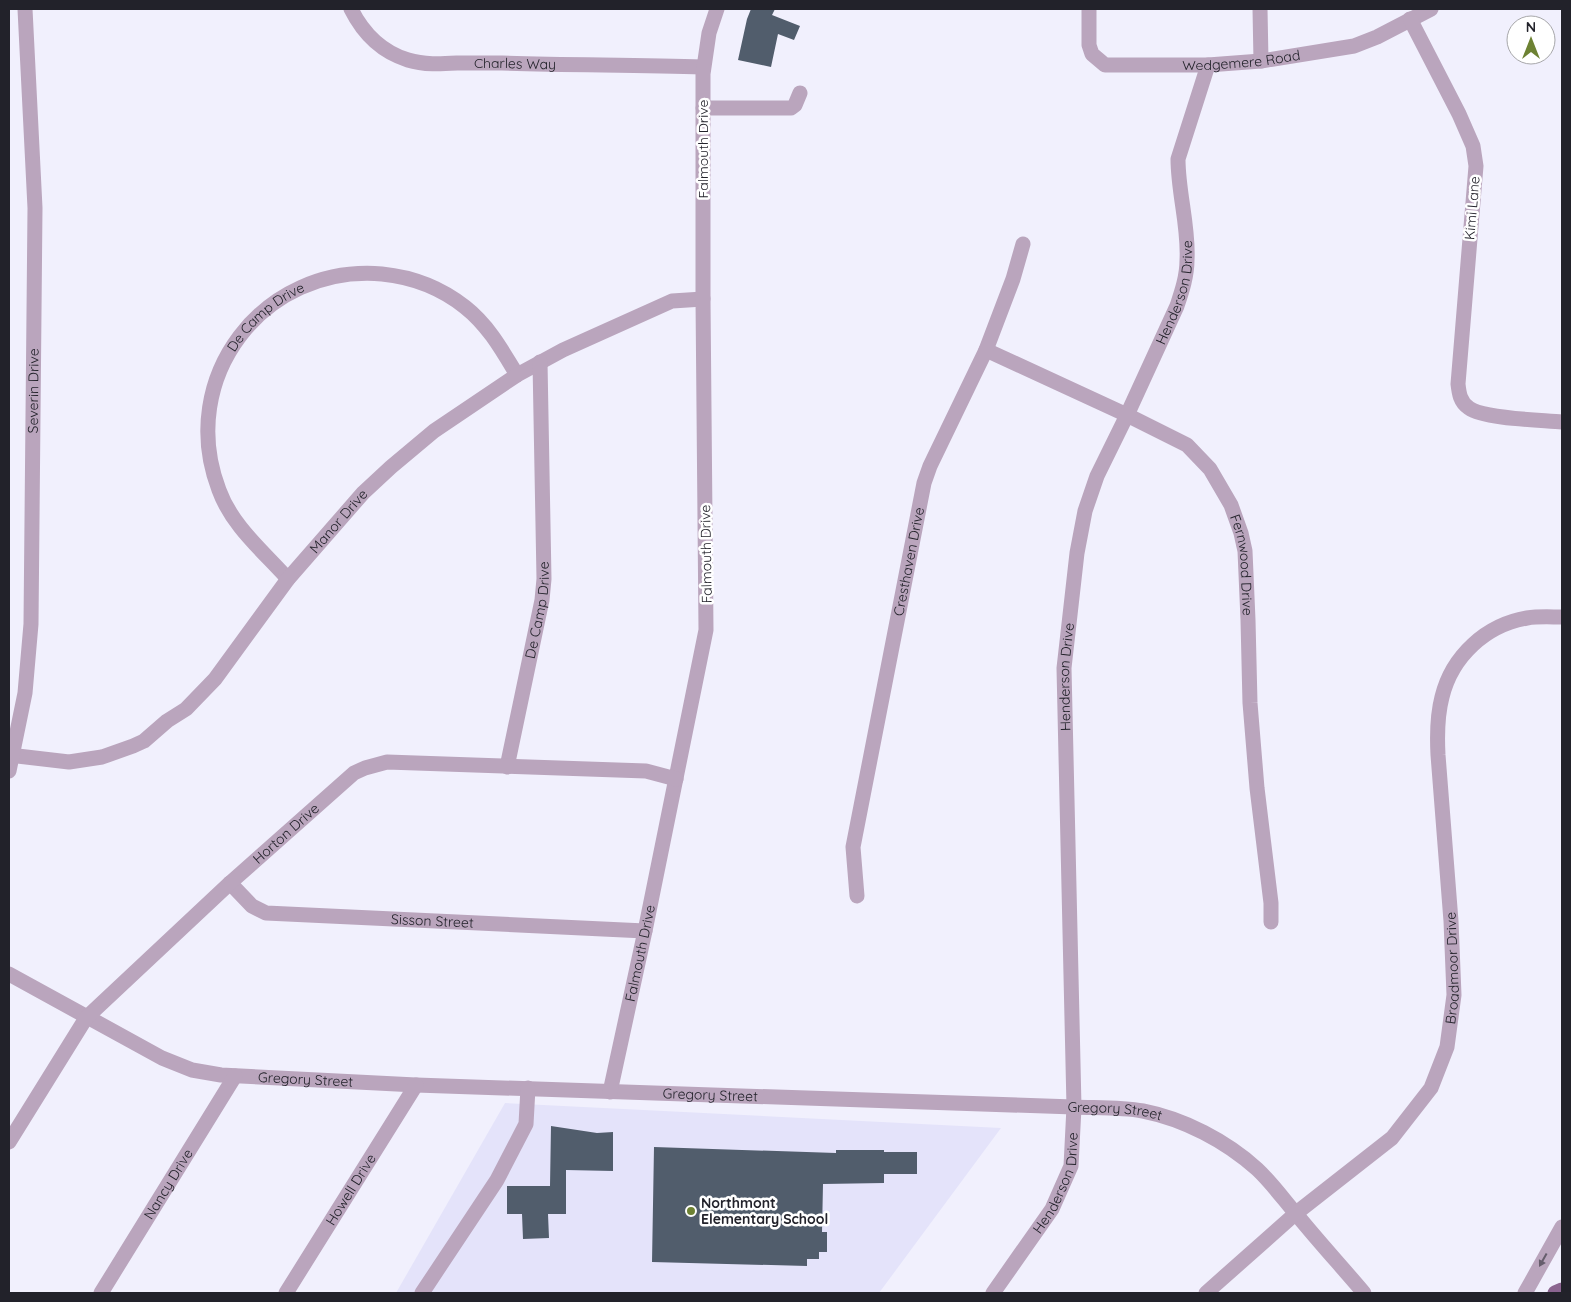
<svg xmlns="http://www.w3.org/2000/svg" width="1571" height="1302" font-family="Quicksand,sans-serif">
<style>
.built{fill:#e4e3fa}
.building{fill:#515d6c}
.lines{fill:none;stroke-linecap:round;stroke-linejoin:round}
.minor{stroke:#baa5bd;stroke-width:15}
.major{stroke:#8b6590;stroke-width:15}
.oneway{fill:#665d6c}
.poi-dot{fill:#6d8233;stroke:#fff;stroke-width:2}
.labels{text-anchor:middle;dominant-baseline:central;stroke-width:5;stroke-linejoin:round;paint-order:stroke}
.street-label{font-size:14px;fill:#22222a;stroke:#fff}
.poi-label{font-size:14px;font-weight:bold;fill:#22222a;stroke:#fff;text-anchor:start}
</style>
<rect width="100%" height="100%" fill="#f1f0fd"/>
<!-- built -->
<path class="built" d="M505,1103L1001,1128L879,1293H396Z"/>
<!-- building -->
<g class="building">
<path d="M751,9H775L772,15L800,26L794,40L778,34L771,67L738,60L747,19Z"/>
<path d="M551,1126L597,1133L613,1132V1171L566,1170V1214H548L549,1238L523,1239L522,1214H507V1186H550Z"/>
<path d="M654,1147L836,1153V1150H884V1152H917V1174H884V1183L823,1184L822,1232H827V1252H819V1259H807V1266L652,1262Z"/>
</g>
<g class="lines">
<!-- minor -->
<g class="minor">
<path id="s1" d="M351,9C363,33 382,52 408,60C424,65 441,64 457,63C472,63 487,63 502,63C569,65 636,65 703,67"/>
<path id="s2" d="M1089,9V45L1092,54L1105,65H1208L1261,61L1354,46L1377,37L1431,9"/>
<path d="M1260,9L1261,61"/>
<path d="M1410,19L1459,114L1473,146L1476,166L1458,384C1459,393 1460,402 1469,408C1484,419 1542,420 1562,422"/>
<path d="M703,108H791L795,105L800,93"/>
<path id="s3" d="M986,350L1127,415L1187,445L1210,469L1231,505L1241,533L1245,551L1248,620L1250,703L1257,788L1271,903V922"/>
<path id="s4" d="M288,579C263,551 232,526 219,490C176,378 263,264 382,274C412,277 441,288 465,307C488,325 502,350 517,375"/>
<path id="s5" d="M9,755L69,762L102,757L133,746L144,741L167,721L186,709L215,679L288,579L363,493L391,467L434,431L517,375L563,350L672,301L703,299"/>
<path id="s6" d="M507,767L542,600L544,579L540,362"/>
<path id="s7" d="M9,771L25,693L31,624L35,208L25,9"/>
<path id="s8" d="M230,883L252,906L266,913L645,931"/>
<path id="s9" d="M857,896L853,847L924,483L930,466L986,350L1013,279L1023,244"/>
<path id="s10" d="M9,974L162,1058L192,1070L221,1075L416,1085L1074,1107C1096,1108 1121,1107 1143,1111C1184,1119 1226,1141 1257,1169C1272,1183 1284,1200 1297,1215C1319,1242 1342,1267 1364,1293"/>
<path id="s11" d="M610,1092L645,931L706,630L703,299V74L709,33L717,9"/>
<path id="s12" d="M9,1142L86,1018L230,883L354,773L365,768L387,762L646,771L676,779"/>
<path id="s13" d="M101,1293L235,1076"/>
<path id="s14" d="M286,1293L416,1085"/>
<path d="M422,1293L497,1180L526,1124L528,1088"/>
<path id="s15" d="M993,1293L1052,1209L1071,1166L1074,1107L1064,668L1077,553L1085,511L1097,476L1127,415L1177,306C1182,291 1187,276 1187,260C1189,227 1178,193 1178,159L1208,65"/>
<path id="s16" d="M1206,1293L1295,1214L1392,1138L1431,1088L1447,1047L1454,995L1451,921L1438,755C1437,736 1437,716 1442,697C1452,656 1486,625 1527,618C1539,616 1551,617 1562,617"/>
<path d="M1525,1293L1562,1227"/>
</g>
<!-- major -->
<path class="major" d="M1555,1293L1562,1290"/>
</g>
<!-- one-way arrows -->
<defs><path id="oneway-solid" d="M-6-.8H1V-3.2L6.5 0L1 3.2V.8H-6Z" transform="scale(1.25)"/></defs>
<use class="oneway" href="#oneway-solid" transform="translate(1543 1260) rotate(119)"/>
<!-- markers -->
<circle class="poi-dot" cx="691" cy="1211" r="5"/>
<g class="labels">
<!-- street labels -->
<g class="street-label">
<text stroke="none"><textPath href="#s2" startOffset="199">Wedgemere Road</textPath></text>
<text stroke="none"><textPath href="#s1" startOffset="186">Charles Way</textPath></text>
<text transform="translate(703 149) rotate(-90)">Falmouth Drive</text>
<text transform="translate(1472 208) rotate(-85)">Kimi Lane</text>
<text stroke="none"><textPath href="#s15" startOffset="1044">Henderson Drive</textPath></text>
<text stroke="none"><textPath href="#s4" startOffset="308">De Camp Drive</textPath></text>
<text stroke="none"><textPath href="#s7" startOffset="382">Severin Drive</textPath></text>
<text stroke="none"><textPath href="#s5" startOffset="434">Manor Drive</textPath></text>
<text transform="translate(706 554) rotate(-91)">Falmouth Drive</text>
<text stroke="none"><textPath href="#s9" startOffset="340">Cresthaven Drive</textPath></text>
<text stroke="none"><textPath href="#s3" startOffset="359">Fernwood Drive</textPath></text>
<text stroke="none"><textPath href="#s6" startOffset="160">De Camp Drive</textPath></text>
<text stroke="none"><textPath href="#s15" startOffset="639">Henderson Drive</textPath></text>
<text stroke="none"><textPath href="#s12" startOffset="418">Horton Drive</textPath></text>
<text stroke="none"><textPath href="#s8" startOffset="214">Sisson Street</textPath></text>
<text stroke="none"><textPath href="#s11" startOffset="142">Falmouth Drive</textPath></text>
<text stroke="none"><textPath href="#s16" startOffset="429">Broadmoor Drive</textPath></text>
<text stroke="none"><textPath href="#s10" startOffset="321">Gregory Street</textPath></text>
<text stroke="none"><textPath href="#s10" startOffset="726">Gregory Street</textPath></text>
<text stroke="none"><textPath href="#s10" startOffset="1131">Gregory Street</textPath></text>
<text stroke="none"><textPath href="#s15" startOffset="129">Henderson Drive</textPath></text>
<text stroke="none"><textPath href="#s13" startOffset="128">Nancy Drive</textPath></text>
<text stroke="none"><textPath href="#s14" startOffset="122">Howell Drive</textPath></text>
</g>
<!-- poi labels -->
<g class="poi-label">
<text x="701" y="1203">Northmont<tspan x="701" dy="16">Elementary School</tspan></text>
</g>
</g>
<!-- border -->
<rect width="1571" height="1302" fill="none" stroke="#22222a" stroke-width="20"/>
<!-- north arrow -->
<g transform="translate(1531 40)"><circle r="24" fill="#ffffff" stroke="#a7a7aa"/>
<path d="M0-4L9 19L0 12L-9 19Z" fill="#6d8233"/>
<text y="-8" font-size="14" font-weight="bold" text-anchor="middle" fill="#22222a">N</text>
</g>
</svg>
